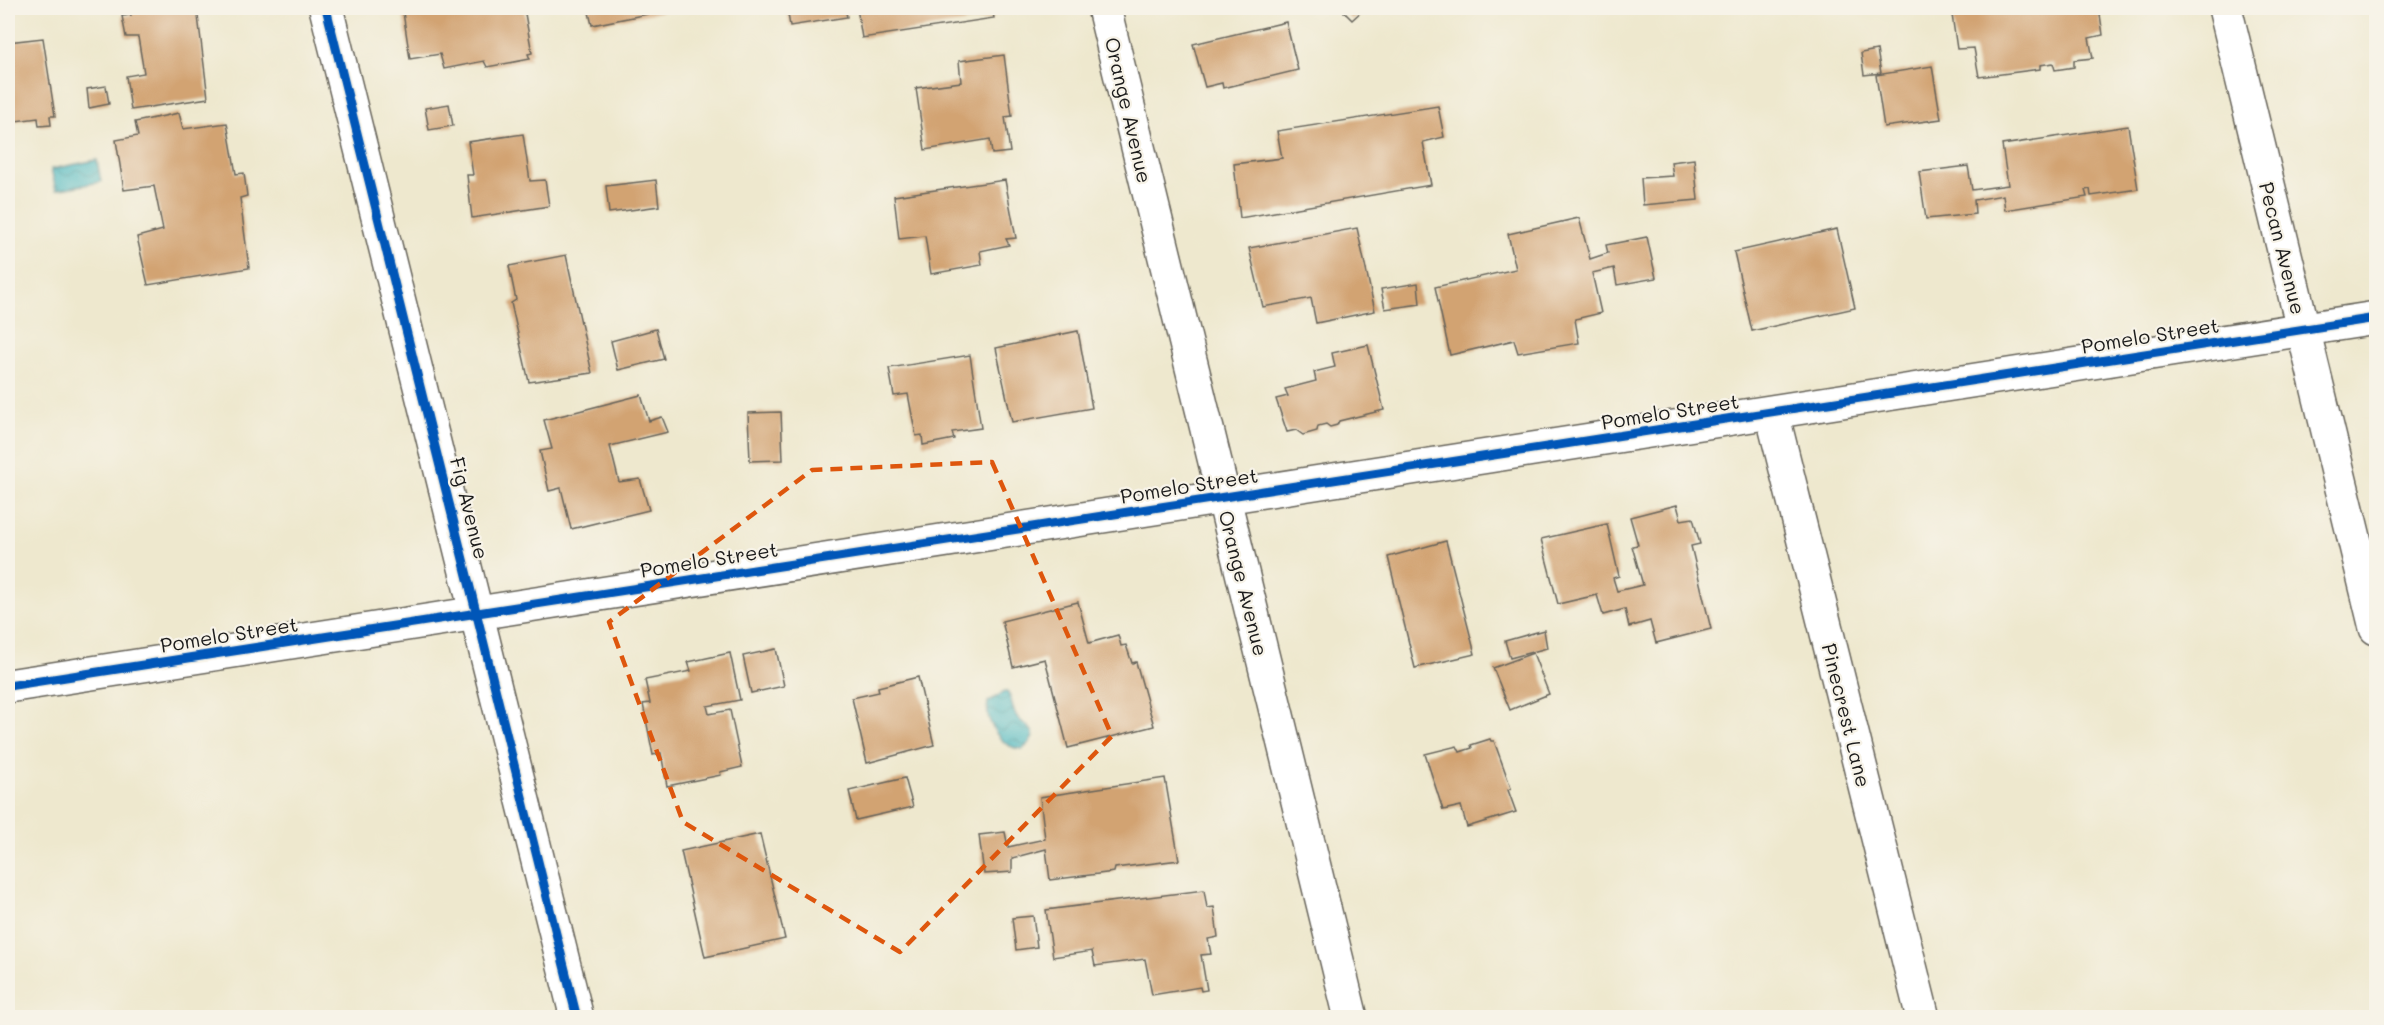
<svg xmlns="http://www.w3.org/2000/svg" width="2384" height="1025" font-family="Mali,sans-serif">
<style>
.water{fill:url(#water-waves);stroke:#326a6e;stroke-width:1.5}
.building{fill:#d2a372}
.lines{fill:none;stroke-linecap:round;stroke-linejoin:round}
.minor-casing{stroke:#66635a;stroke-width:36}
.minor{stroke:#fff;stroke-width:33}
.cycleway-casing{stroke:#f7f3e8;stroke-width:13}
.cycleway{stroke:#0057b8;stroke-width:9}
.marked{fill:none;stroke:#de560d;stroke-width:4.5;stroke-dasharray:12 8;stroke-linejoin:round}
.labels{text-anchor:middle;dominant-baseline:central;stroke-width:4.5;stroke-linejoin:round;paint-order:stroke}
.street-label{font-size:20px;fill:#1c1c1c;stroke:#f7f3e8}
</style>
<defs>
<pattern id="water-waves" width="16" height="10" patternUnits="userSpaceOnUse" patternTransform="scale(1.5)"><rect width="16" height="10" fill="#48b7bf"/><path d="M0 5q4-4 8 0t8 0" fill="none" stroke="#3b949a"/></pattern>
</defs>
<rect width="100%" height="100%" fill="#f7f3e8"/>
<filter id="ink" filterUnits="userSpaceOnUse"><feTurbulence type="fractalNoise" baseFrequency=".0167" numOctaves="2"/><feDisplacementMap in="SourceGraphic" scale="12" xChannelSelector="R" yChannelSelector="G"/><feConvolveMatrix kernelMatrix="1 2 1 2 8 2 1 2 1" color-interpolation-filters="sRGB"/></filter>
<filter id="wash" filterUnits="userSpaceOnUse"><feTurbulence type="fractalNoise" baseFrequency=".008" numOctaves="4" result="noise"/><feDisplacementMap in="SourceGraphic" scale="24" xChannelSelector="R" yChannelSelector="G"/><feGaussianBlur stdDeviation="1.35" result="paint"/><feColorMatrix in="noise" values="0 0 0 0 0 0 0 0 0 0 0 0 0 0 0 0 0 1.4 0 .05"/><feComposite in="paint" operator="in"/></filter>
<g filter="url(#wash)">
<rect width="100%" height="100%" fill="#eee8ce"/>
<!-- water -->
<g class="water">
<path d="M97,160L101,182L56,190L51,169Z"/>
<path d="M1004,692H1007C1013,699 1011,708 1016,715C1024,729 1046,729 1023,749C1001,749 984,721 988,702Z"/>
</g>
<g id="blocks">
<!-- building -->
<g class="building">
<path d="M129,8H197L208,98L131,110L126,76L144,73L138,37H126L122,16L131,15Z"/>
<path d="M420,8H524L532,53L528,54L530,59L487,67L484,61L444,69L440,54L410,59L403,12Z"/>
<path d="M588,8H662L663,11L592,25Z"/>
<path d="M787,8H845L847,17L790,26Z"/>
<path d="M857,8H992L994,18L862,38Z"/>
<path d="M1340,8H1365L1352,20Z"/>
<path d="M1951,8H2099L2103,35L2089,38L2093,58L2074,60V67L2055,70L2053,63L2040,65V69L1979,77L1974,48L1957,49Z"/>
<path d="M1286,22L1298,70L1223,88L1222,83L1205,87L1193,44Z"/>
<path d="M43,38L55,116H50L51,125L39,126L38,118L8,122V42Z"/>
<path d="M1877,50L1881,73L1864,75L1861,53Z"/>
<path d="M1004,55L1012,116L1005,117L1010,152L992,154L990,139L925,150L916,88L961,82L959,61Z"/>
<path d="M1932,66L1941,119L1884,127L1876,75Z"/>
<path d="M106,86L109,104L89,108L87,89Z"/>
<path d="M449,104L453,126L429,130L425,108Z"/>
<path d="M1438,106L1444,137L1423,142L1431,185L1240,218L1234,164L1282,158L1277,131Z"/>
<path d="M179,113L183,129L227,123L236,174L244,173L247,196L240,198L249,268L148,285L137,237L163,230L154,186L124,190L116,140L138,136L135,122Z"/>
<path d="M2128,126L2138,189L2091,196L2090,189L2085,190L2087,197L2005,210L2003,195L1974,200L1975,214L1926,219L1919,172L1968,166L1972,190L2008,185L2002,145Z"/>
<path d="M523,134L530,181L545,180L549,206L472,218L467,175H473L468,142Z"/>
<path d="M1694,159L1698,200L1643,205L1641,178L1673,176L1671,162Z"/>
<path d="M656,180L659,206L609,213L606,186Z"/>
<path d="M1005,180L1016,238L1006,239L1009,245L980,251L982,265L931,274L925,236L899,239L894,196Z"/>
<path d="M1579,218L1590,259L1608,253L1606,245L1647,237L1656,278L1617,285L1614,268L1592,273L1601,313L1575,319L1579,343L1518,353L1514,340L1450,355L1435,287L1516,269L1508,234Z"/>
<path d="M1357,228L1375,311L1316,323L1311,298L1263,307L1249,248Z"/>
<path d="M1837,229L1855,308L1752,331L1734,252Z"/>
<path d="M566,255L592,373L529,382L511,303L516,300L509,266Z"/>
<path d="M1418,283L1420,304L1385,309L1381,289Z"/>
<path d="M656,329L664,359L618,370L611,341Z"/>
<path d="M1078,331L1092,408L1012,422L996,348Z"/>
<path d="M1368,345L1384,410L1339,421L1337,425L1330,427L1326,424L1318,426L1317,431L1303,435L1296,430L1287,432L1276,399L1288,396L1285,389L1316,381L1314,372L1335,367L1332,353Z"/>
<path d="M970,355L981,428L952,432L954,439L923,445L922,435L916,436L908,394L894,396L889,368Z"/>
<path d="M641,395L649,421L662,417L668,432L610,446L619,482L640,479L649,510L571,529L561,488L549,491L540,451L552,449L544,420Z"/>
<path d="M781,412L783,460L750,461L748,413Z"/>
<path d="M1677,505L1681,520L1693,518L1700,544L1691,546L1711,629L1656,643L1650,621L1629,627L1625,609L1603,615L1597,595L1558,604L1541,539L1607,524L1619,576L1613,578L1617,591L1643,585L1632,546L1638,545L1630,517Z"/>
<path d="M1446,541L1475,654L1415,668L1388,557Z"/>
<path d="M1078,602L1089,643L1118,635L1121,646L1126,645L1132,663L1136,662L1154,726L1068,748L1045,659L1013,667L1002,621Z"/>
<path d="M1544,630L1547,648L1510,658L1505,641Z"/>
<path d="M776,649L784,686L751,693L743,656Z"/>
<path d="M730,653L740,700L707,706L709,714L730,710L742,767L720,772L721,775L667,786L661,753L653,755L643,704L650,703L645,680L691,671L688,662Z"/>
<path d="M1533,653L1549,694L1510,710L1493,668Z"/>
<path d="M918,677L934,745L867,763L852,698L879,692L878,687Z"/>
<path d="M1490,739L1491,741H1494L1511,788L1508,790L1516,812L1467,827L1461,806L1443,810L1425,754L1457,746L1460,752L1472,748L1471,745Z"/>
<path d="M905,778L913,807L856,820L849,791Z"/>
<path d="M1165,778L1179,860L1115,868L1114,872L1050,880L1046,849L1012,858V872L984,874L979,835L1005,832L1008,847L1045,839L1040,797Z"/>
<path d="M760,834L785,939L705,957L681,851Z"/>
<path d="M1204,890L1207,908L1214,907L1218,937L1208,939L1211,954L1201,955L1207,990L1201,991L1200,987L1152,995L1145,959L1095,966L1092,951L1053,957L1046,910Z"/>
<path d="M1033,916L1037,947L1016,950L1012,918Z"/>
</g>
</g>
</g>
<g filter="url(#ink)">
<use href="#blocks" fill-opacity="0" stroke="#66635a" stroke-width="1.5"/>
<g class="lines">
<!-- minor casing -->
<g class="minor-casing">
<g id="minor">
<path d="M326,8L577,1018"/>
<path d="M1104,8L1351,1018"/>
<path d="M2225,8L2376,628"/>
<path d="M1772,413L1923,1018"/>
<path d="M8,686L2376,318"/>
</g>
</g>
<!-- minor -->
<use href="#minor" class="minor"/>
<!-- cycleway casing -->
<g class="cycleway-casing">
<g id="cycleway">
<path d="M326,8L577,1018"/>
<path d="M8,686L2376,318"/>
</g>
</g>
<!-- cycleway -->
<use href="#cycleway" class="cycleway"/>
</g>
</g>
<!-- marked area -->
<path class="marked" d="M992,462L1112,736L900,952L683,822L609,622L812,470Z"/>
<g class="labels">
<!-- street labels -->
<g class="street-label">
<text transform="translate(1129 110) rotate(77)">Orange Avenue</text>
<text transform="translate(2283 248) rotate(76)">Pecan Avenue</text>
<text transform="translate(2150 335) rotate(-9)">Pomelo Street</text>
<text transform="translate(1670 411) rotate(-9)">Pomelo Street</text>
<text transform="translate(1189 485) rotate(-9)">Pomelo Street</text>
<text transform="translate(470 508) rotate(76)">Fig Avenue</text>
<text transform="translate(709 559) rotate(-9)">Pomelo Street</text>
<text transform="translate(1244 583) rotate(76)">Orange Avenue</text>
<text transform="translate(229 634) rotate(-9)">Pomelo Street</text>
<text transform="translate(1847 715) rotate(76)">Pinecrest Lane</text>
</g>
</g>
<!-- margin -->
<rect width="2384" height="1025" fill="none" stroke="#f7f3e8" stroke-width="30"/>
</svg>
